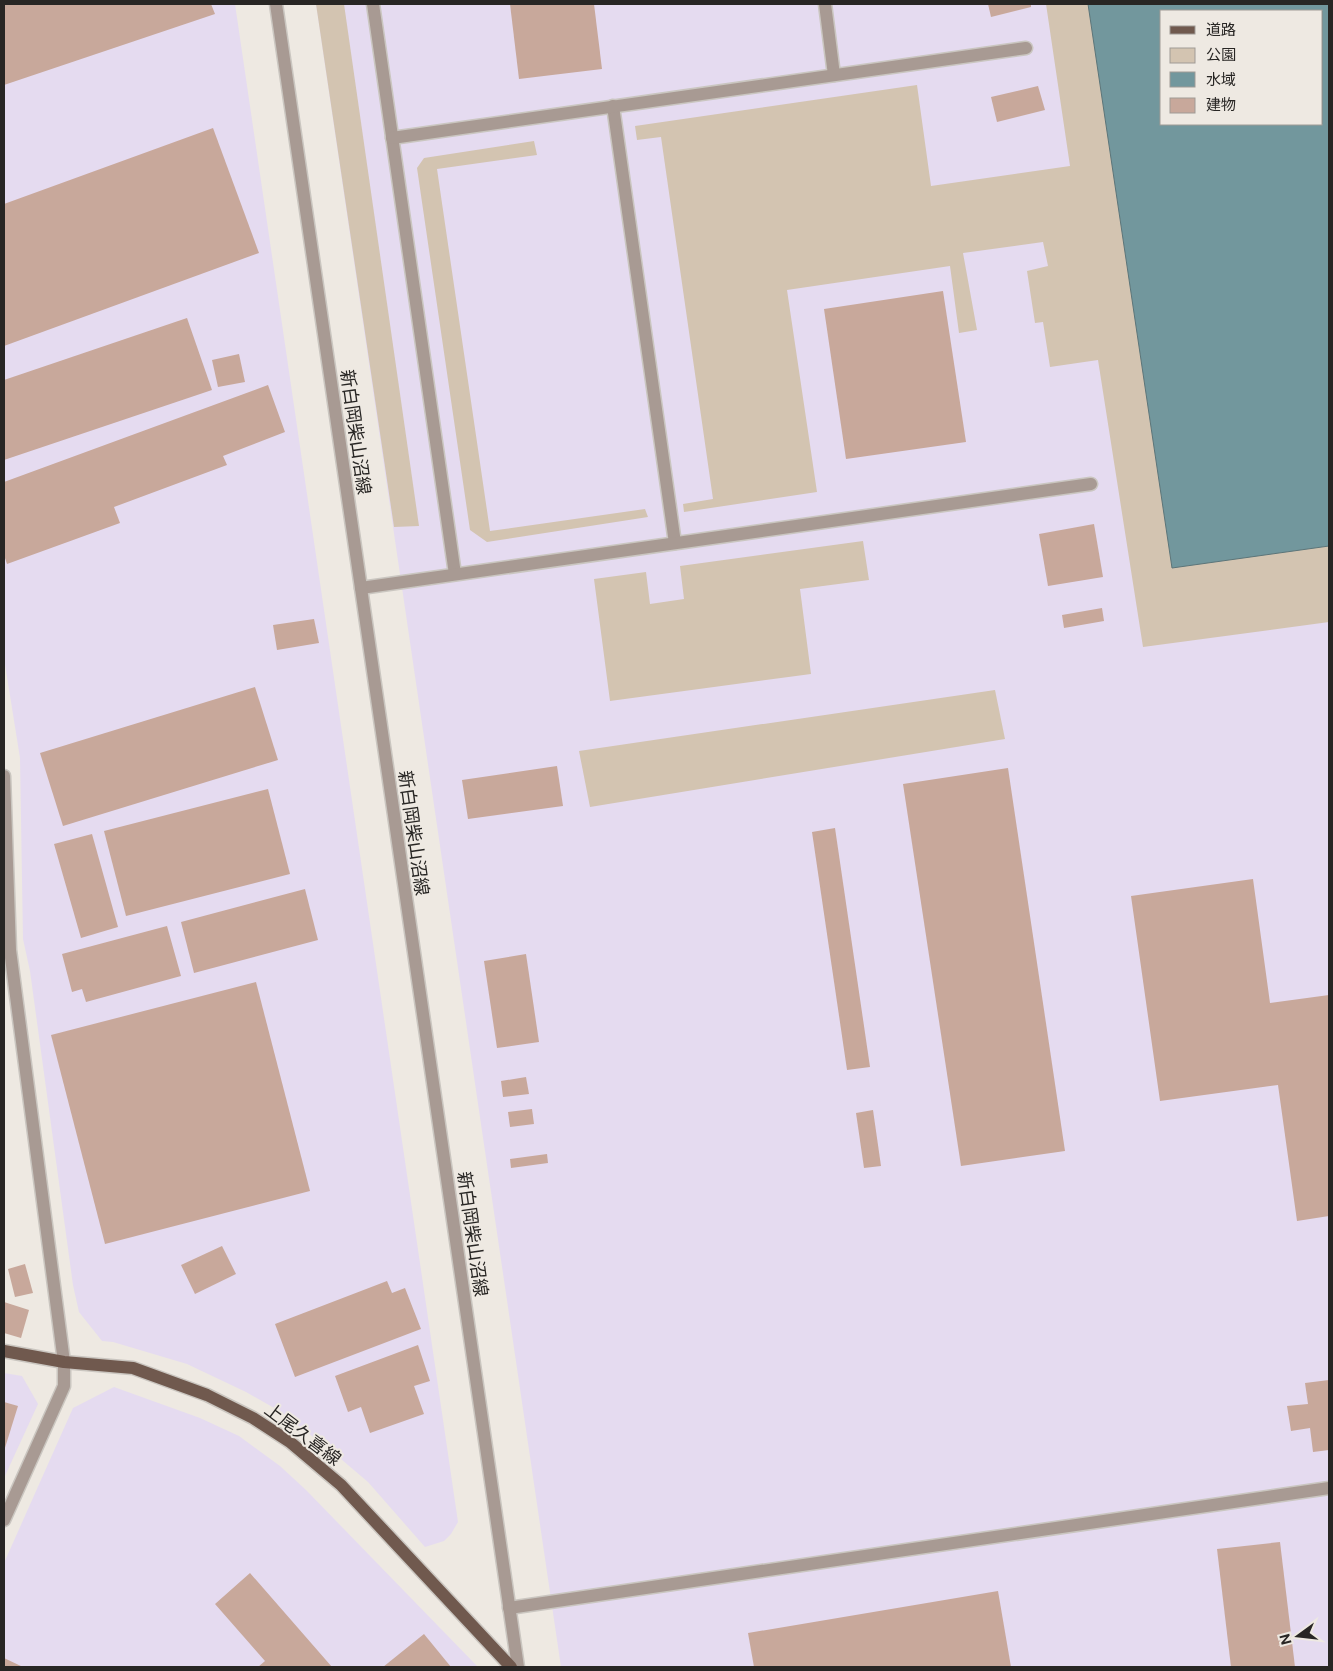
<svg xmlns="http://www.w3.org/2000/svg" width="1333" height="1671" font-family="'Public Sans','Noto Sans JP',sans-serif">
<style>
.industrial{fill:#e5dbf0;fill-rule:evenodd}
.green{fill:#d3c4b1;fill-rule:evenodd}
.water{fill:#72979d;stroke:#5c7579;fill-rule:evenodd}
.building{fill:#c8a89b}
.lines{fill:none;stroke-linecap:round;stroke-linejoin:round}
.service-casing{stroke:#cac6c0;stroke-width:15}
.minor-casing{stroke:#cac6c0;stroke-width:15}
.tertiary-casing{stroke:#cac6c0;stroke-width:15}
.primary-casing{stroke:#cac6c0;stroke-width:15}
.service{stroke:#a89a93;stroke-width:12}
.minor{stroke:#a89a93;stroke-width:12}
.tertiary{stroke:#a89a93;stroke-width:12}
.primary{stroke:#70594e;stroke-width:12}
.labels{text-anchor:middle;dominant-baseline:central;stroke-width:4;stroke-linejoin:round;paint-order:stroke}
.street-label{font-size:18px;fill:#282624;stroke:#eee9e2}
</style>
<rect width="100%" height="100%" fill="#eee9e2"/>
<!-- industrial -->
<g class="industrial">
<path d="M4,4H235L458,1522L451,1534L444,1541L425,1547L368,1482L328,1448L276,1409L246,1392L187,1364L113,1342L102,1341L79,1312L73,1285L30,971L23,939L20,758L4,658Z"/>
<path d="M316,4H1329V1667H561ZM1162,11H1322V124H1162Z"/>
<path d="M4,1373L22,1376L38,1404L4,1478Z"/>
<path d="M114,1387L200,1418L239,1436L280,1466L306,1490L478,1667H4V1563L73,1408Z"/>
</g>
<!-- green -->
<g class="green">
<path d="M316,4H344L419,526L394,527Z"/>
<path d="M1046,4H1329V622L1143,647L1098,360L1050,367L1043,322L1035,323L1027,271L1048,266L1043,242L963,253L977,330L959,333L950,266L787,290L817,492L684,512L683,504L713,499L661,137L637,140L635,126L917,85L931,186L1070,166ZM1162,11H1322V124H1162Z"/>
<path d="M534,141L537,155L437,169L490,531L645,509L648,517L487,542L470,530L417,168L424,158Z"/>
<path d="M863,541L869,580L800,589L811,674L610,701L594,579L646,572L650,604L684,599L680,566Z"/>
<path d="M995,690L1005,739L590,807L579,751Z"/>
</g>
<!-- water -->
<path class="water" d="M1088,4H1329V546L1172,568ZM1162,11H1322V124H1162Z"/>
<!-- building -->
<g class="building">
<path d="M4,4H211L215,14L4,85Z"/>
<path d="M510,4H594L602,69L519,79Z"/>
<path d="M988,4H1031V7L991,17Z"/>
<path d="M1038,86L1045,110L997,122L991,97Z"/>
<path d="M213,128L259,253L4,346V204Z"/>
<path d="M943,291L966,442L846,459L824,309Z"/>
<path d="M187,318L212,390L4,460V380Z"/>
<path d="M239,354L245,382L218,387L212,360Z"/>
<path d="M268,385L285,432L223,456L227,465L114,507L120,523L7,564L4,555V482Z"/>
<path d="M1094,524L1103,577L1048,586L1039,534Z"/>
<path d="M1102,608L1104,621L1064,628L1062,615Z"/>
<path d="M314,619L319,643L277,650L273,625Z"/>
<path d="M255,687L278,760L63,826L40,753Z"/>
<path d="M557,766L563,806L468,819L462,780Z"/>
<path d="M1008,768L1065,1151L961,1166L903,784Z"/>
<path d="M268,789L290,874L126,916L104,831Z"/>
<path d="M835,828L870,1067L847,1070L812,832Z"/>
<path d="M92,834L118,927L81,938L54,844Z"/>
<path d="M1253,879L1270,1003L1329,995V1216L1297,1221L1278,1085L1160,1101L1131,896Z"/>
<path d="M305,889L318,940L194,973L181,922Z"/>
<path d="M167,926L181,976L86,1002L82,989L72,992L62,954Z"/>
<path d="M526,954L539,1042L497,1048L484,961Z"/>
<path d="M256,982L310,1191L105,1244L51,1035Z"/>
<path d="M526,1077L529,1094L503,1097L501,1081Z"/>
<path d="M532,1109L534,1124L510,1127L508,1112Z"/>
<path d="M873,1110L881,1166L864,1168L856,1113Z"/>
<path d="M547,1154L548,1163L511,1168L510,1159Z"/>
<path d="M222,1246L236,1274L195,1294L181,1265Z"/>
<path d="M25,1264L33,1293L15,1297L8,1269Z"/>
<path d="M387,1281L392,1293L405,1288L421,1329L295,1377L275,1324Z"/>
<path d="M4,1302L29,1310L21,1338L4,1333Z"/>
<path d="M418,1345L430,1381L414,1386L424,1414L370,1433L361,1407L348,1412L335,1376Z"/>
<path d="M1329,1380V1450L1313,1452L1310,1428L1291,1431L1287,1406L1308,1404L1305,1383Z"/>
<path d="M4,1402L18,1406L4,1451Z"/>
<path d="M1280,1542L1295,1667H1231L1217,1549Z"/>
<path d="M250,1573L332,1667H258L265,1661L215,1604Z"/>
<path d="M998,1591L1011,1667H754L748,1633Z"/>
<path d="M424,1634L451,1667H383Z"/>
<path d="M4,1658L23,1667H4Z"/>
</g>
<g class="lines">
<!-- service casing -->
<g class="service-casing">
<g id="service">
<path d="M373,4L455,574"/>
<path d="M825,4L834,75"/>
<path d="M613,106L675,543"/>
<path d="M392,138L1026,48"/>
<path d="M361,588L1091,484"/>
<path d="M509,1608L1329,1488"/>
</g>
</g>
<!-- minor casing -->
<g class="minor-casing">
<path id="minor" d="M4,776L10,950L64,1362"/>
</g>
<!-- tertiary casing -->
<g class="tertiary-casing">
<g id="tertiary">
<path d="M276,4L518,1667"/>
<path d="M4,1520L64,1386V1362"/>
</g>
</g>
<!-- primary casing -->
<g class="primary-casing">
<path id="primary" d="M4,1351L64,1362L133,1368L207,1395L253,1418L290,1442L341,1485L511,1667"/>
</g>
<!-- service -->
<use href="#service" class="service"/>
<!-- minor -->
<use href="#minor" class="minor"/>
<!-- tertiary -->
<use href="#tertiary" class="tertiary"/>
<!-- primary -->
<use href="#primary" class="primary"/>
</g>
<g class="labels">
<!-- street labels -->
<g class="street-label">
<text transform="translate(356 432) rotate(82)">新白岡柴山沼線</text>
<text transform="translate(414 833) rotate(82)">新白岡柴山沼線</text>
<text transform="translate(473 1234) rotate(82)">新白岡柴山沼線</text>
<text transform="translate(303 1434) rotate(37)">上尾久喜線</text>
</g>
</g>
<!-- border -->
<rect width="1333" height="1671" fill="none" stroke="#282624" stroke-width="10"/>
<!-- legend -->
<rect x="1160" y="10" width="162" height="115" fill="#eee9e2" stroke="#9f9b96"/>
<rect x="1170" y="26" width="25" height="8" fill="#70594e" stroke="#9f9b96"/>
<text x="1206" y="35" font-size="15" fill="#282624">道路</text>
<rect x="1170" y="48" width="25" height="15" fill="#d3c4b1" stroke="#9f9b96"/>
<text x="1206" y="60" font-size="15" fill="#282624">公園</text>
<rect x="1170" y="72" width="25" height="15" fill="#72979d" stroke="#9f9b96"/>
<text x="1206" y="85" font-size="15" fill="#282624">水域</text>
<rect x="1170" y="98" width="25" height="15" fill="#c8a89b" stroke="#9f9b96"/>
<text x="1206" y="110" font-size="15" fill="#282624">建物</text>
<!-- north arrow -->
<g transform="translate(1298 1636) rotate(255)" stroke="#eee9e2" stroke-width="4" paint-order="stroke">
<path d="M0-4L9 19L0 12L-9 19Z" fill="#282624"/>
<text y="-8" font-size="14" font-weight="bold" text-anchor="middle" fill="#282624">N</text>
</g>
</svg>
